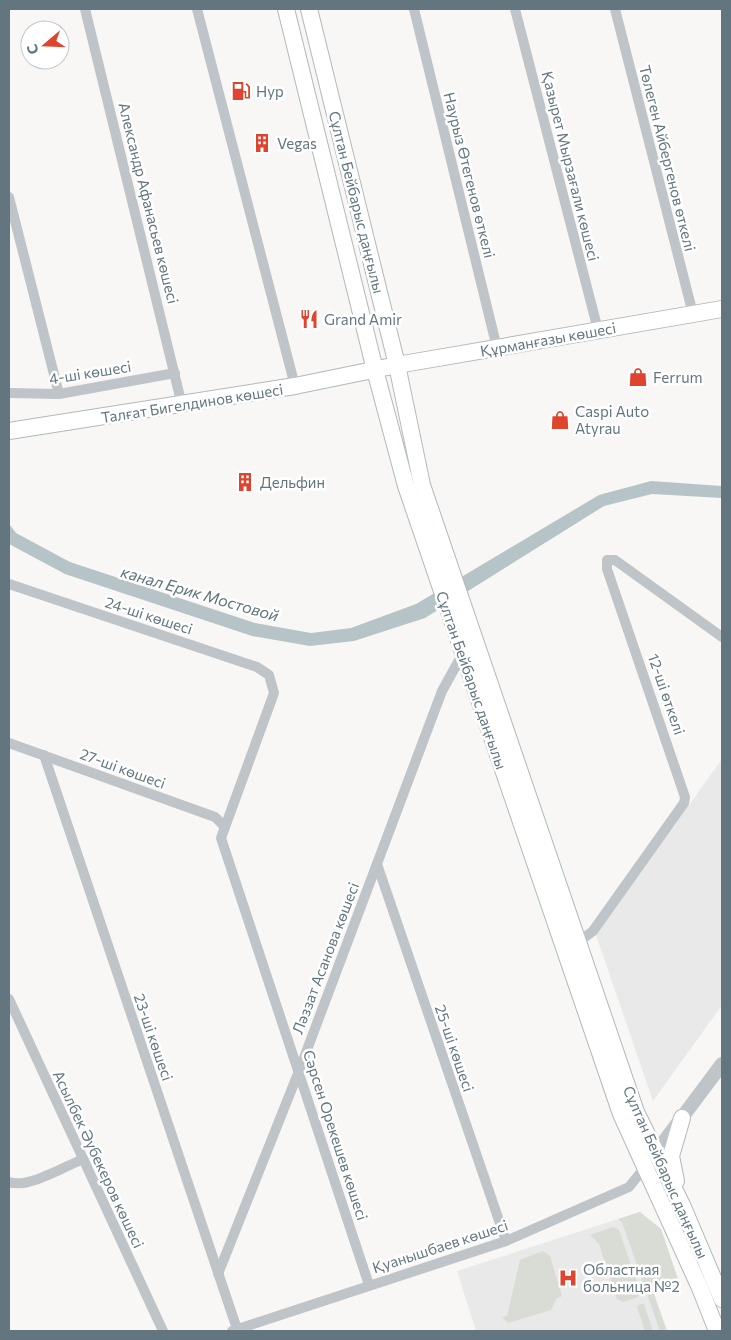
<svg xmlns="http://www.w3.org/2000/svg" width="731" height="1340" font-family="Commissioner,sans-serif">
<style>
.built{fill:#e8e9e8}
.green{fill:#d8dcd4}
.water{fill:#b6c4c7}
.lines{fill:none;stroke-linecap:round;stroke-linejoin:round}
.primary-casing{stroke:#b2b8bb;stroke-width:18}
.minor{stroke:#bec4c7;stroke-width:10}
.tertiary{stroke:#bec4c7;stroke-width:14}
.primary{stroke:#fff;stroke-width:16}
.labels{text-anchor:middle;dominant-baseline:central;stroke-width:5;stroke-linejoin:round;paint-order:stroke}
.poi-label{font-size:15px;fill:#63767f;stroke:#fff;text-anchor:start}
.street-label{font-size:15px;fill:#63767f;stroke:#fff}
.water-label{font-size:16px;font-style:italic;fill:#5e757a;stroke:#fff}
</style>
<rect width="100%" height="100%" fill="#f8f7f5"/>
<!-- built -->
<g class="built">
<path d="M722,759V1005L653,1101L596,935Z"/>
<path d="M640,1212L661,1229L680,1285L654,1294L667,1331H476L457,1271Z"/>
</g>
<!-- green -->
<g class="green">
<path d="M640,1212L661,1229L680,1285L654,1294L667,1331H660L622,1222L618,1219Z"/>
<path d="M613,1227L619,1230L640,1291L638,1297L623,1302L617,1299L599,1244L590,1235Z"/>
<path d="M543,1251L550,1256L562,1296L556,1299L551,1310L508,1323L502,1317L507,1316L520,1260Z"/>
<path d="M640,1304H644L653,1331H645L637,1307Z"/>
</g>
<!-- water -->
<path class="water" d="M651,481L722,486V498L652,494L604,506L425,618L354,641L310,646L252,636L65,574L9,544V524L16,533L70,562L255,623L311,633L351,628L416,604L599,495Z"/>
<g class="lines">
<!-- primary casing -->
<g class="primary-casing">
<g id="primary">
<path d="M286,9L375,370L406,486L621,1114L700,1288L717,1331"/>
<path d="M309,9L397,365L422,485L636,1112L682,1205L722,1299"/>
<path d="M9,431L295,386L397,365L722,309"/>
<path d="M676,1181L671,1156L682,1118"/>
</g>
</g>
<!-- minor -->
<g class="minor">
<path d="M85,9L182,405"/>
<path d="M197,9L295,386"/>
<path d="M414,9L497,348"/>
<path d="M515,9L598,330"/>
<path d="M615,9L693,314"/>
<path d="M9,197L59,394"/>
<path d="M9,393L59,394L175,373"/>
<path d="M9,584L257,667L269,675L274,693L221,838L369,1285"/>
<path d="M9,743L215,817L224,826"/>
<path d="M44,755L237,1329"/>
<path d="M377,864L506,1241"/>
<path d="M577,943L593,931L684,803L685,797L607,569V560H615L722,637"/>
<path d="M9,999L163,1331"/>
<path d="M9,1182C27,1189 64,1167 83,1159"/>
<path d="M218,1274L299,1071L442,691L463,653"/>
<path d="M232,1331L506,1241L629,1187L645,1167"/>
</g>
<!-- tertiary -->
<path class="tertiary" d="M651,1159L722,1064"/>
<!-- primary -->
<use href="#primary" class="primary"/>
</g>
<!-- icons -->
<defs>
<g id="fuel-bare" transform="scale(1.5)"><path d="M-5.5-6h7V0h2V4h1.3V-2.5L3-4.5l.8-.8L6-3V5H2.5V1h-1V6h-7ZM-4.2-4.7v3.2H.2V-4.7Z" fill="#df442e" stroke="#fff" stroke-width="2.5" paint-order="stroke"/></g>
<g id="building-bare" transform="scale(1.5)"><path d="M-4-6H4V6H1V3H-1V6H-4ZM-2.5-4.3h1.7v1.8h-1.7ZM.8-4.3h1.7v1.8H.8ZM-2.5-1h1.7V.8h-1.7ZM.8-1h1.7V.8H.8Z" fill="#df442e" stroke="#fff" stroke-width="2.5" paint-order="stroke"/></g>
<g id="restaurant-bare" transform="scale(1.5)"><path d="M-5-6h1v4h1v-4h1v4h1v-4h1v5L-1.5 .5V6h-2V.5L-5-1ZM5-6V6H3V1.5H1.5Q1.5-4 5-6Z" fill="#df442e" stroke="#fff" stroke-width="2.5" paint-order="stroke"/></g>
<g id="shop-bare" transform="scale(1.5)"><path d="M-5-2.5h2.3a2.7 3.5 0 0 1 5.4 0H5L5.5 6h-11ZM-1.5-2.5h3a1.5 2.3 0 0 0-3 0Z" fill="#df442e" stroke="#fff" stroke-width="2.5" paint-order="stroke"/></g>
<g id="hospital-bare" transform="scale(1.5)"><path d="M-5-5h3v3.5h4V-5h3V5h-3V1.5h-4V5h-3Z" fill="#df442e" stroke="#fff" stroke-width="2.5" paint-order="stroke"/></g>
</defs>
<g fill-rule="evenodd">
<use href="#fuel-bare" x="241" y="91"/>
<use href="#building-bare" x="262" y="143"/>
<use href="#restaurant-bare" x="309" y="319"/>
<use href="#shop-bare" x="638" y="377"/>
<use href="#shop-bare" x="560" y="420"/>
<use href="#building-bare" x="245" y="482"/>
<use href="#hospital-bare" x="568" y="1278"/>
</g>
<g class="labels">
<!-- poi labels -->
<g class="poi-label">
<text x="256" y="91">Нур</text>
<text x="277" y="143">Vegas</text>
<text x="324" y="319">Grand Amir</text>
<text x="653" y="377">Ferrum</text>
<text x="575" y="411">Caspi Auto<tspan x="575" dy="17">Atyrau</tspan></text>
<text x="260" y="482">Дельфин</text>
<text x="583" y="1269">Областная<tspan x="583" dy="17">больница №2</tspan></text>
</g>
<!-- street labels -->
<g class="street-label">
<text transform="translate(668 158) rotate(76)">Төлеген Айбергенов өткелі</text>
<text transform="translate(571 166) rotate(76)">Қазырет Мырзағали көшесі</text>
<text transform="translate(470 175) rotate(76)">Наурыз Өтегенов өткелі</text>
<text transform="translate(357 202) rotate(76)">Сұлтан Бейбарыс даңғылы</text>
<text transform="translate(149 203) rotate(76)">Александр Афанасьев көшесі</text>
<text transform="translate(548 339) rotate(-10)">Құрманғазы көшесі</text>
<text transform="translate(90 372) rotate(-9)">4-ші көшесі</text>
<text transform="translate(192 403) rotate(-9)">Талғат Бигелдинов көшесі</text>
<text transform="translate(149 615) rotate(18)">24-ші көшесі</text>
<text transform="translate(472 680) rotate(71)">Сұлтан Бейбарыс даңғылы</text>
<text transform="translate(667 694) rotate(71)">12-ші өткелі</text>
<text transform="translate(123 768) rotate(20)">27-ші көшесі</text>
<text transform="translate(325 958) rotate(-69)">Ләззат Асанова көшесі</text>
<text transform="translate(154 1037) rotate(71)">23-ші көшесі</text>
<text transform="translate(455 1048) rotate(71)">25-ші көшесі</text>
<text transform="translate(336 1135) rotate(72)">Сәрсен Орекешев көшесі</text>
<text transform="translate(99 1159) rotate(65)">Асылбек Әубекеров көшесі</text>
<text transform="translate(666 1172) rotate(66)">Сұлтан Бейбарыс даңғылы</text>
<text transform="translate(440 1246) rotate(-18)">Қуанышбаев көшесі</text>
</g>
<!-- water labels -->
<g class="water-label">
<text transform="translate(200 593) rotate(16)">канал Ерик Мостовой</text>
</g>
</g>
<!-- border -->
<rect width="731" height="1340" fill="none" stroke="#63767f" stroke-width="20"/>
<!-- north arrow -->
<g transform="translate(45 45) rotate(251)"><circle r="24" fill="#ffffff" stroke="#c1c8cc"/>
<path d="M0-4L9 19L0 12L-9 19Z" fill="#df442e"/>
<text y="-8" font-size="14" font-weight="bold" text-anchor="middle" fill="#63767f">С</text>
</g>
</svg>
